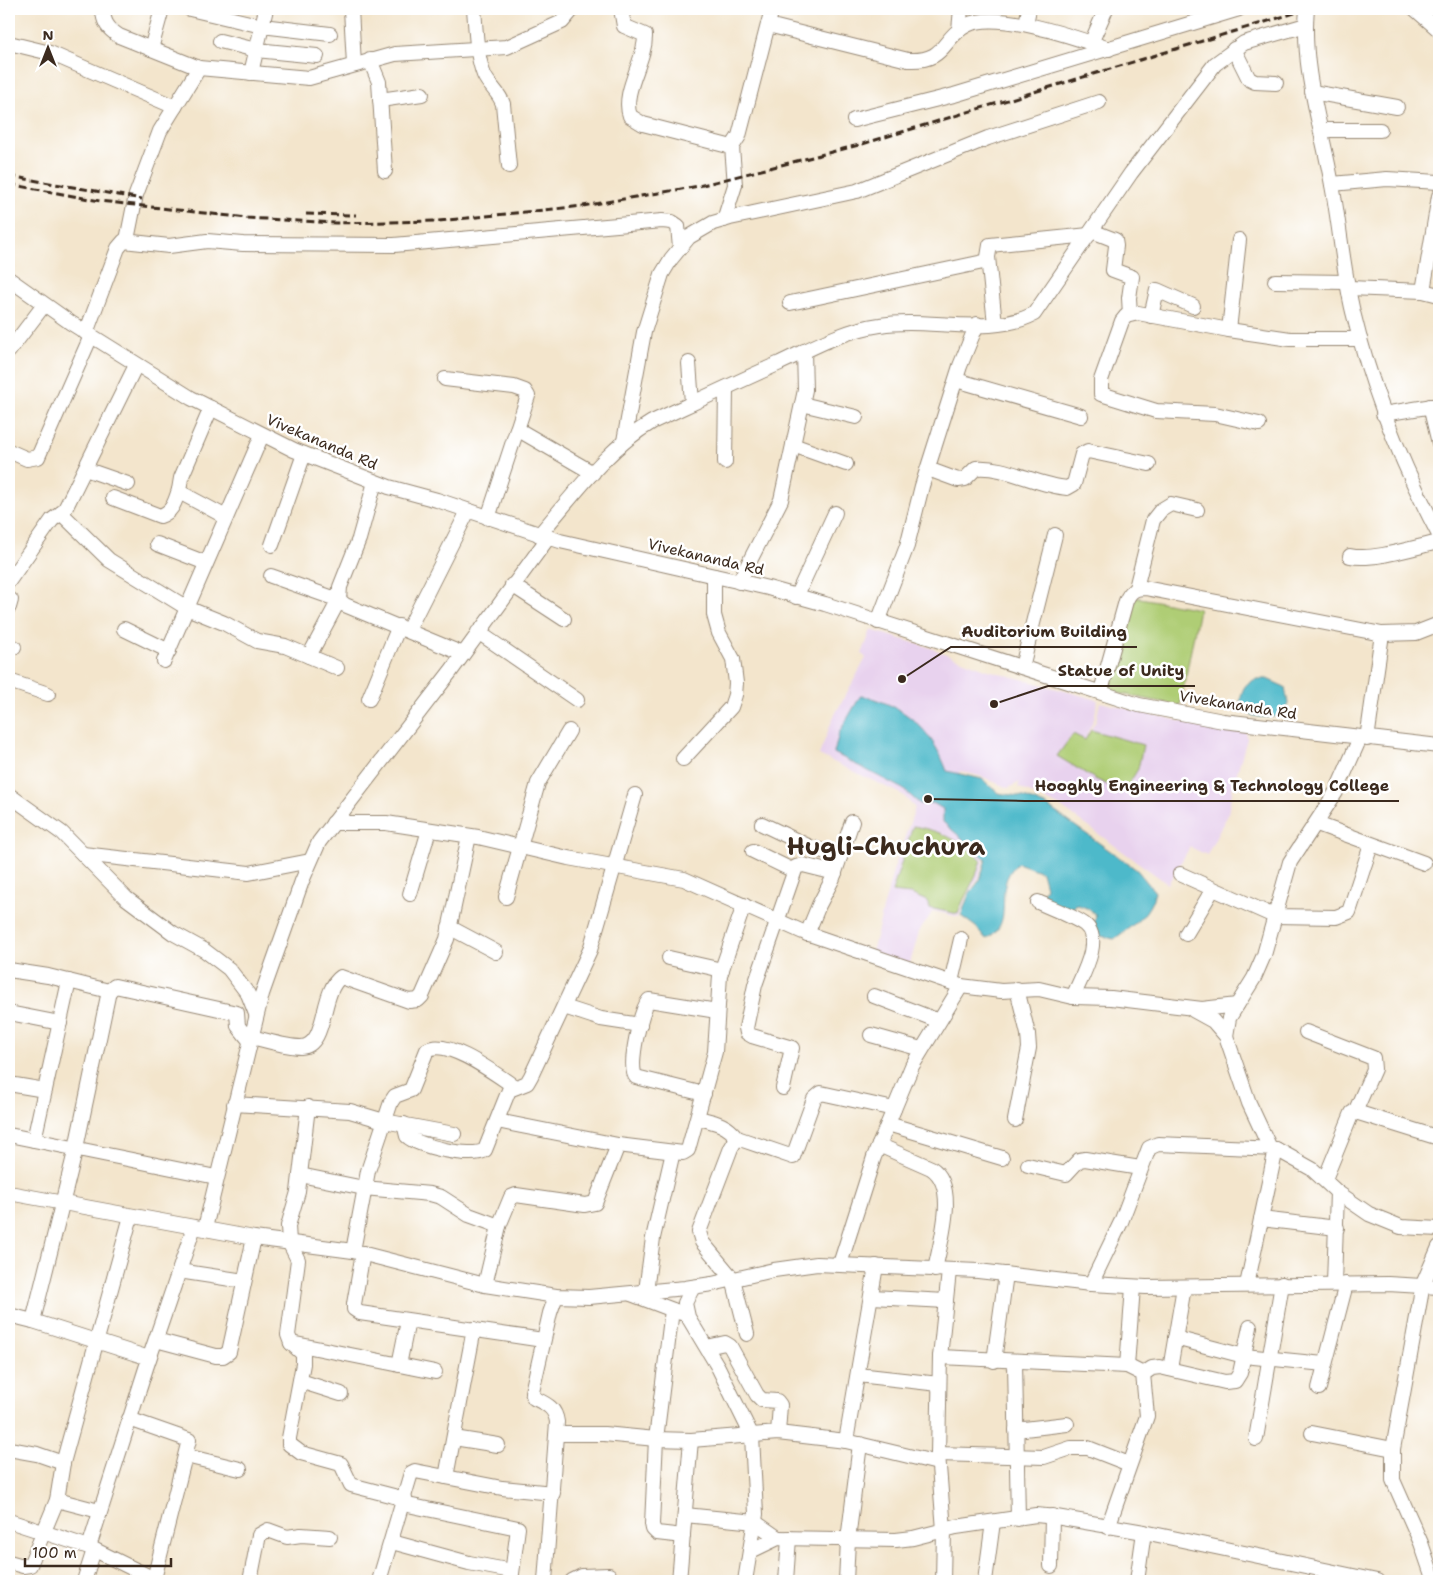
<svg xmlns="http://www.w3.org/2000/svg" width="1448" height="1590" font-family="'Shantell Sans',sans-serif">
<style>
.built{fill:#e8d2ee}
.green{fill:#afcd74;stroke:#757c49}
.water{fill:#4eb9ca;stroke:#447274}
.lines{fill:none;stroke-linecap:round;stroke-linejoin:round}
.minor-casing{stroke:#978875;stroke-width:16}
.minor{stroke:#fff;stroke-width:14}
.rail{stroke:#3b2a1e;stroke-width:3;stroke-dasharray:8 4;stroke-linecap:butt}
.labels{text-anchor:middle;dominant-baseline:central;stroke-width:5;stroke-linejoin:round;paint-order:stroke}
.street-label{font-size:15px;fill:#3b2a1e;stroke:#fff}
.town-label{font-size:25px;font-weight:bold;fill:#3b2a1e;stroke:#fff}
.leader{fill:none;stroke:#3b2a1e;stroke-width:2}
.callout-dot{fill:#3b2a1e;stroke:#fff;stroke-width:2}
.callout-label{font-size:16px;text-anchor:middle;font-weight:bold;fill:#3b2a1e;stroke:#fff;stroke-width:5;stroke-linejoin:round;paint-order:stroke}
</style>
<rect width="100%" height="100%" fill="#fff"/>
<filter id="ink" filterUnits="userSpaceOnUse"><feTurbulence type="fractalNoise" baseFrequency=".02" numOctaves="2"/><feDisplacementMap in="SourceGraphic" scale="10" xChannelSelector="R" yChannelSelector="G"/><feConvolveMatrix kernelMatrix="1 2 1 2 8 2 1 2 1" color-interpolation-filters="sRGB"/></filter>
<filter id="wash" filterUnits="userSpaceOnUse"><feTurbulence type="fractalNoise" baseFrequency=".0096" numOctaves="4" result="noise"/><feDisplacementMap in="SourceGraphic" scale="20" xChannelSelector="R" yChannelSelector="G"/><feGaussianBlur stdDeviation="1.12" result="paint"/><feColorMatrix in="noise" values="0 0 0 0 0 0 0 0 0 0 0 0 0 0 0 0 0 1.4 0 .05"/><feComposite in="paint" operator="in"/></filter>
<g filter="url(#wash)">
<rect width="100%" height="100%" fill="#f3e5cc"/>
<!-- built -->
<path class="built" d="M871,630L928,647L988,670L1098,700L1094,719L1085,739L1096,721L1100,702L1184,722L1246,729L1247,739L1233,786L1228,814L1207,855L1190,847L1168,884L1061,807L1018,787L1020,782L1008,788L983,777L960,771L947,804L984,859L979,878L967,894L959,917L933,911L919,932L909,967L871,956L893,871L915,808L903,795L819,755L833,718L866,658L862,654Z"/>
<!-- green -->
<g class="green">
<path d="M1135,597L1199,609L1180,706L1103,690Z"/>
<path d="M1091,730L1143,745L1138,769L1124,792L1095,779L1057,756L1073,734L1085,740Z"/>
<path d="M913,826C941,831 960,840 981,860C976,881 964,894 958,914L930,908L927,901L911,894L892,892Z"/>
</g>
<!-- water -->
<g class="water">
<path d="M1257,679H1267L1285,687L1288,704L1282,715C1268,719 1248,719 1240,706C1241,692 1243,683 1257,679Z"/>
<path d="M861,695C905,706 931,728 947,771L982,779L998,793L1024,797L1047,806L1137,870L1155,892C1149,916 1133,925 1114,939L1101,936L1093,929L1096,915L1089,909L1076,904L1071,912L1041,897L1046,887L1042,872L1018,863C989,888 1019,921 986,939L976,927L961,916L969,894L980,880L986,859L943,822V809L933,803L920,804L903,789L834,753L839,733Z"/>
</g>
</g>
<g filter="url(#ink)">
<g class="lines">
<!-- minor casing -->
<g class="minor-casing">
<g id="minor">
<path d="M103,9C103,22 108,29 119,36L199,68L309,78L395,54L507,47L562,22L573,9"/>
<path d="M190,9L262,26L330,34"/>
<path d="M351,9L354,65"/>
<path d="M474,9C476,31 476,54 484,75C489,86 499,92 503,104L509,166"/>
<path d="M621,9L624,26L645,35C646,60 621,92 630,116L643,124L732,147L739,136L772,9"/>
<path d="M1307,9C1301,69 1322,127 1332,185C1340,227 1343,270 1353,312C1372,391 1401,463 1439,535"/>
<path d="M1415,9L1439,30"/>
<path d="M1026,24L1029,9"/>
<path d="M768,25L908,60C947,62 941,38 967,25C998,10 1077,38 1109,49"/>
<path d="M959,30L961,9"/>
<path d="M220,41L256,50L317,56"/>
<path d="M9,43L50,53L175,107"/>
<path d="M1091,43L1106,9"/>
<path d="M151,49L162,9"/>
<path d="M1234,49L1249,79L1255,82L1276,83"/>
<path d="M370,60L379,82L385,171"/>
<path d="M251,73L266,9"/>
<path d="M1312,92L1397,107"/>
<path d="M380,100L422,94"/>
<path d="M854,120L954,95L1239,9"/>
<path d="M1321,130H1380"/>
<path d="M1332,184L1387,179L1439,182"/>
<path d="M724,220L735,185L732,147"/>
<path d="M1092,231L1115,240L1116,246L1113,270L1132,277L1129,298L1130,314"/>
<path d="M127,240L136,195L160,131L199,68"/>
<path d="M9,279L71,323L191,398L294,450L389,487L437,500L560,541L768,588L825,604L1139,705L1223,721L1439,746"/>
<path d="M1275,281L1347,282"/>
<path d="M1349,288L1423,291L1439,295"/>
<path d="M1423,291L1439,196"/>
<path d="M790,303L988,261"/>
<path d="M1151,316L1157,290L1193,306"/>
<path d="M995,324L988,257L990,245L1089,235"/>
<path d="M1229,330L1239,240"/>
<path d="M86,333L118,248L124,241L169,246L207,241L243,244L394,245L662,221L672,222L678,226L680,248"/>
<path d="M9,351L44,305"/>
<path d="M689,363L692,403"/>
<path d="M445,379L514,387L525,391L528,396L488,518"/>
<path d="M956,380L1081,416"/>
<path d="M802,404L856,417"/>
<path d="M1430,406L1439,443"/>
<path d="M211,408L181,478L179,490L183,494L226,517"/>
<path d="M1383,414L1439,405"/>
<path d="M1259,424L1215,414L1156,411L1101,394V380L1122,321L1126,316L1138,313L1229,330L1290,339H1360"/>
<path d="M517,429L593,473"/>
<path d="M624,441L644,332L662,274L671,259L689,237L713,223L730,218L857,191L988,138L1099,102"/>
<path d="M793,445L846,464"/>
<path d="M9,451L27,459L38,457L91,336"/>
<path d="M725,462L726,388"/>
<path d="M85,469L128,484"/>
<path d="M928,469L958,480L965,479L976,468C1004,465 1038,486 1067,488L1074,484L1082,454L1088,451L1149,464"/>
<path d="M375,482L359,539L340,587L339,600L345,605L463,654"/>
<path d="M113,498L160,516C173,512 175,501 179,490"/>
<path d="M61,513L109,560L187,608L224,623L257,641L285,646L337,668"/>
<path d="M539,535C574,495 606,449 652,422C695,402 737,382 780,363C812,348 844,330 880,325C928,317 990,337 1034,314L1131,173L1215,64L1244,43L1306,25"/>
<path d="M157,544L206,563"/>
<path d="M272,545L304,454"/>
<path d="M1350,556C1374,561 1415,547 1439,542"/>
<path d="M271,576L339,600L309,656"/>
<path d="M9,581L52,520L64,511L136,365"/>
<path d="M739,582L781,500L805,390L804,351"/>
<path d="M512,585L564,619"/>
<path d="M1136,588L1153,520L1161,510L1171,504L1197,510"/>
<path d="M796,597L835,513"/>
<path d="M9,607L11,600"/>
<path d="M878,622L907,546L922,486L960,366L977,324"/>
<path d="M124,629L169,651"/>
<path d="M408,630L468,511"/>
<path d="M478,632L577,700"/>
<path d="M9,646L14,647"/>
<path d="M164,661L262,435"/>
<path d="M1022,667L1055,535"/>
<path d="M9,681L48,694"/>
<path d="M1101,691L1126,601C1130,592 1134,588 1145,588L1382,634L1416,633L1439,624"/>
<path d="M369,699L399,626"/>
<path d="M1367,739L1382,634"/>
<path d="M683,759L731,707L735,695L736,683L733,659L719,633L714,615V576"/>
<path d="M9,795L62,833L126,898L173,933L204,950L229,969L248,994L256,1014"/>
<path d="M333,823H386L478,837L568,858L684,879L803,932L961,986L1001,991L1039,989L1073,997L1111,998L1202,1009L1237,1005"/>
<path d="M762,824L808,846L840,857"/>
<path d="M1317,824L1424,863"/>
<path d="M753,851L794,871"/>
<path d="M83,854L249,873L310,861"/>
<path d="M1180,874L1274,916L1336,917L1349,912L1371,845"/>
<path d="M410,894L429,830"/>
<path d="M506,897L538,783L569,731"/>
<path d="M1038,902C1053,909 1071,915 1084,924C1105,939 1080,979 1073,997"/>
<path d="M449,927L496,952"/>
<path d="M807,934L819,905L833,878L852,822"/>
<path d="M1186,934L1213,889"/>
<path d="M669,958L722,970"/>
<path d="M9,970L48,976L109,991L76,1148L33,1321"/>
<path d="M951,982L961,939"/>
<path d="M109,991L115,986L237,1013L238,1026L250,1041"/>
<path d="M874,996L939,1021"/>
<path d="M564,1007L601,1019L640,1025"/>
<path d="M1193,1010L1213,1021L1226,1036L1249,1103L1270,1148"/>
<path d="M9,1013L60,1023"/>
<path d="M1306,1032L1373,1058L1374,1069L1355,1112"/>
<path d="M871,1035L921,1049"/>
<path d="M1226,1036L1229,1018L1254,978L1264,955L1290,862L1336,792L1360,738"/>
<path d="M251,1037C266,1040 285,1047 301,1047C328,1046 320,991 341,977L409,1001L418,1000L422,996L447,939L469,836"/>
<path d="M9,1084L45,1090"/>
<path d="M783,1088L792,1048L752,1036L747,1033L746,1028L755,985L796,867L803,865L835,873"/>
<path d="M704,1094L636,1077C627,1068 641,1009 649,1000L717,1011"/>
<path d="M234,1104L350,1111L384,1121L454,1134"/>
<path d="M308,1107L298,1192L288,1226L289,1242L298,1260L288,1335L291,1343L303,1354V1364L289,1438V1444L301,1453L341,1464L351,1485L405,1499"/>
<path d="M698,1118C714,1122 727,1124 737,1138"/>
<path d="M1015,1120L1029,1048L1028,1034L1017,989"/>
<path d="M497,1121L618,1145L683,1153L688,1150L715,1052L720,975L744,905"/>
<path d="M404,1124L407,1136C418,1146 472,1159 485,1150L509,1090L527,1083L531,1076L590,950L635,795"/>
<path d="M888,1124L1002,1158"/>
<path d="M9,1135L216,1177"/>
<path d="M34,1140L69,981"/>
<path d="M879,1145L931,1168C959,1186 940,1242 935,1270"/>
<path d="M1028,1165L1066,1174L1079,1160L1085,1159L1140,1168"/>
<path d="M300,1175L364,1188L430,1194L441,1197L469,1215L499,1226"/>
<path d="M1325,1179L1352,1113H1359L1439,1138"/>
<path d="M9,1193L254,1238L353,1251L485,1285L556,1296L589,1297L685,1288L712,1284L774,1270L817,1264L978,1271L1091,1284L1146,1287L1388,1284L1439,1287"/>
<path d="M1261,1219L1337,1228"/>
<path d="M205,1228L262,994L302,881L319,842L451,671L548,538"/>
<path d="M353,1251L368,1171L391,1102L395,1096L411,1090L427,1050C447,1037 497,1075 515,1087"/>
<path d="M363,1253L354,1304V1309L360,1313L543,1340"/>
<path d="M840,1264L874,1157L912,1066L961,986"/>
<path d="M179,1271L244,1281"/>
<path d="M1091,1284L1121,1222L1149,1148L1158,1144L1276,1149L1312,1169L1337,1192L1369,1214L1401,1227L1439,1229"/>
<path d="M1334,1284L1337,1192"/>
<path d="M485,1285L499,1226L511,1197L516,1195L585,1205L595,1203L618,1145"/>
<path d="M1247,1285L1276,1149"/>
<path d="M693,1287L685,1303L688,1317L718,1367L752,1436L756,1514L745,1581"/>
<path d="M646,1291L653,1238L673,1152"/>
<path d="M631,1294L681,1313"/>
<path d="M872,1297L946,1301"/>
<path d="M672,1310L656,1439L652,1524L653,1529L657,1533L683,1536"/>
<path d="M9,1315L33,1321L149,1358"/>
<path d="M747,1334L733,1279L702,1242L699,1232L731,1148L737,1138L793,1157L814,1099L821,1093L894,1109"/>
<path d="M1175,1338L1244,1356L1324,1364"/>
<path d="M156,1340L216,1356H223L229,1352L254,1238"/>
<path d="M291,1343L435,1372"/>
<path d="M707,1347L725,1343L730,1346L757,1395L762,1400L777,1401L780,1405L778,1433"/>
<path d="M940,1357L1127,1366L1143,1374L1147,1416L1108,1527"/>
<path d="M994,1361L1006,1274"/>
<path d="M1015,1362L1018,1519"/>
<path d="M399,1365L408,1321"/>
<path d="M1127,1366L1133,1287"/>
<path d="M1170,1369L1184,1287"/>
<path d="M1143,1374L1152,1368L1160,1367L1225,1382L1235,1381L1240,1373L1250,1327"/>
<path d="M858,1375L939,1384"/>
<path d="M300,1381L341,1394"/>
<path d="M1319,1388L1346,1284"/>
<path d="M129,1419L189,1440L154,1579"/>
<path d="M1016,1430L1067,1424"/>
<path d="M1312,1433L1393,1449"/>
<path d="M558,1434H604L656,1439L691,1440L778,1433L846,1441L938,1463"/>
<path d="M454,1438L498,1445"/>
<path d="M1256,1439L1282,1284"/>
<path d="M846,1441L876,1266"/>
<path d="M9,1449L37,1454L63,1463"/>
<path d="M938,1454L1044,1457L1071,1448H1088L1129,1464"/>
<path d="M186,1456L240,1469"/>
<path d="M446,1477L474,1329"/>
<path d="M57,1500L99,1511"/>
<path d="M403,1504L518,1528L511,1581"/>
<path d="M685,1515L755,1522L778,1538"/>
<path d="M9,1521L89,1547L158,1581"/>
<path d="M392,1542L469,1563L512,1571"/>
<path d="M89,1547L146,1368L194,1227"/>
<path d="M751,1551L778,1538L896,1540L913,1538L956,1527L1036,1515L1056,1517L1144,1532L1377,1581"/>
<path d="M9,1562L23,1566L30,1565L57,1500L63,1463L131,1216"/>
<path d="M1051,1566L1052,1516"/>
<path d="M84,1581L94,1550"/>
<path d="M250,1581L259,1535L268,1530L287,1537L301,1535L330,1537"/>
<path d="M379,1581L411,1473L415,1471L502,1488L553,1493"/>
<path d="M545,1581L557,1422C555,1407 546,1404 534,1398L532,1392L550,1313L556,1296"/>
<path d="M572,1581L582,1576L609,1575"/>
<path d="M679,1581L691,1440"/>
<path d="M786,1581L789,1538"/>
<path d="M846,1581L848,1540L860,1444"/>
<path d="M943,1581L944,1530L938,1454L940,1357L949,1271"/>
<path d="M985,1581L993,1522"/>
<path d="M1137,1581L1144,1532"/>
<path d="M1434,1581L1421,1543L1393,1480V1449L1423,1284L1439,1247"/>
</g>
</g>
<!-- minor -->
<use href="#minor" class="minor"/>
<!-- rail -->
<g class="rail">
<path d="M9,176L142,199"/>
<path d="M9,184L100,201L247,218L335,223L438,221L583,206L699,186L859,145L1308,9"/>
<path d="M306,214L356,215"/>
</g>
</g>
</g>
<g class="labels">
<!-- street labels -->
<g class="street-label">
<text transform="translate(322 442) rotate(23)">Vivekananda Rd</text>
<text transform="translate(706 557) rotate(13)">Vivekananda Rd</text>
<text transform="translate(1238 705) rotate(9)">Vivekananda Rd</text>
</g>
<!-- town labels -->
<g class="town-label">
<text x="886" y="846">Hugli-Chuchura</text>
</g>
</g>
<!-- callouts -->
<path class="leader" d="M902 679L951 647H1137M994 704L1048 686H1195M928 799L1025 801H1399"/>
<g class="callout-dot">
<circle cx="902" cy="679" r="5"/>
<circle cx="994" cy="704" r="5"/>
<circle cx="928" cy="799" r="5"/>
</g>
<g class="callout-label">
<text x="1044" y="637">Auditorium Building</text>
<text x="1121" y="676">Statue of Unity</text>
<text x="1212" y="791">Hooghly Engineering &amp; Technology College</text>
</g>
<!-- margin -->
<rect width="1448" height="1590" fill="none" stroke="#fff" stroke-width="30"/>
<!-- north arrow -->
<g transform="translate(48 48)" stroke="#ffffff" stroke-width="4" paint-order="stroke">
<path d="M0-4L9 19L0 12L-9 19Z" fill="#3b2a1e"/>
<text y="-8" font-size="14" font-weight="bold" text-anchor="middle" fill="#3b2a1e">N</text>
</g>
<!-- scale -->
<path d="M25 1558v8h146v-8" fill="none" stroke="#3b2a1e" stroke-width="2.5"/>
<text x="32" y="1558" font-size="15" fill="#3b2a1e" stroke="#ffffff" stroke-width="4" paint-order="stroke">100 m</text>
</svg>
